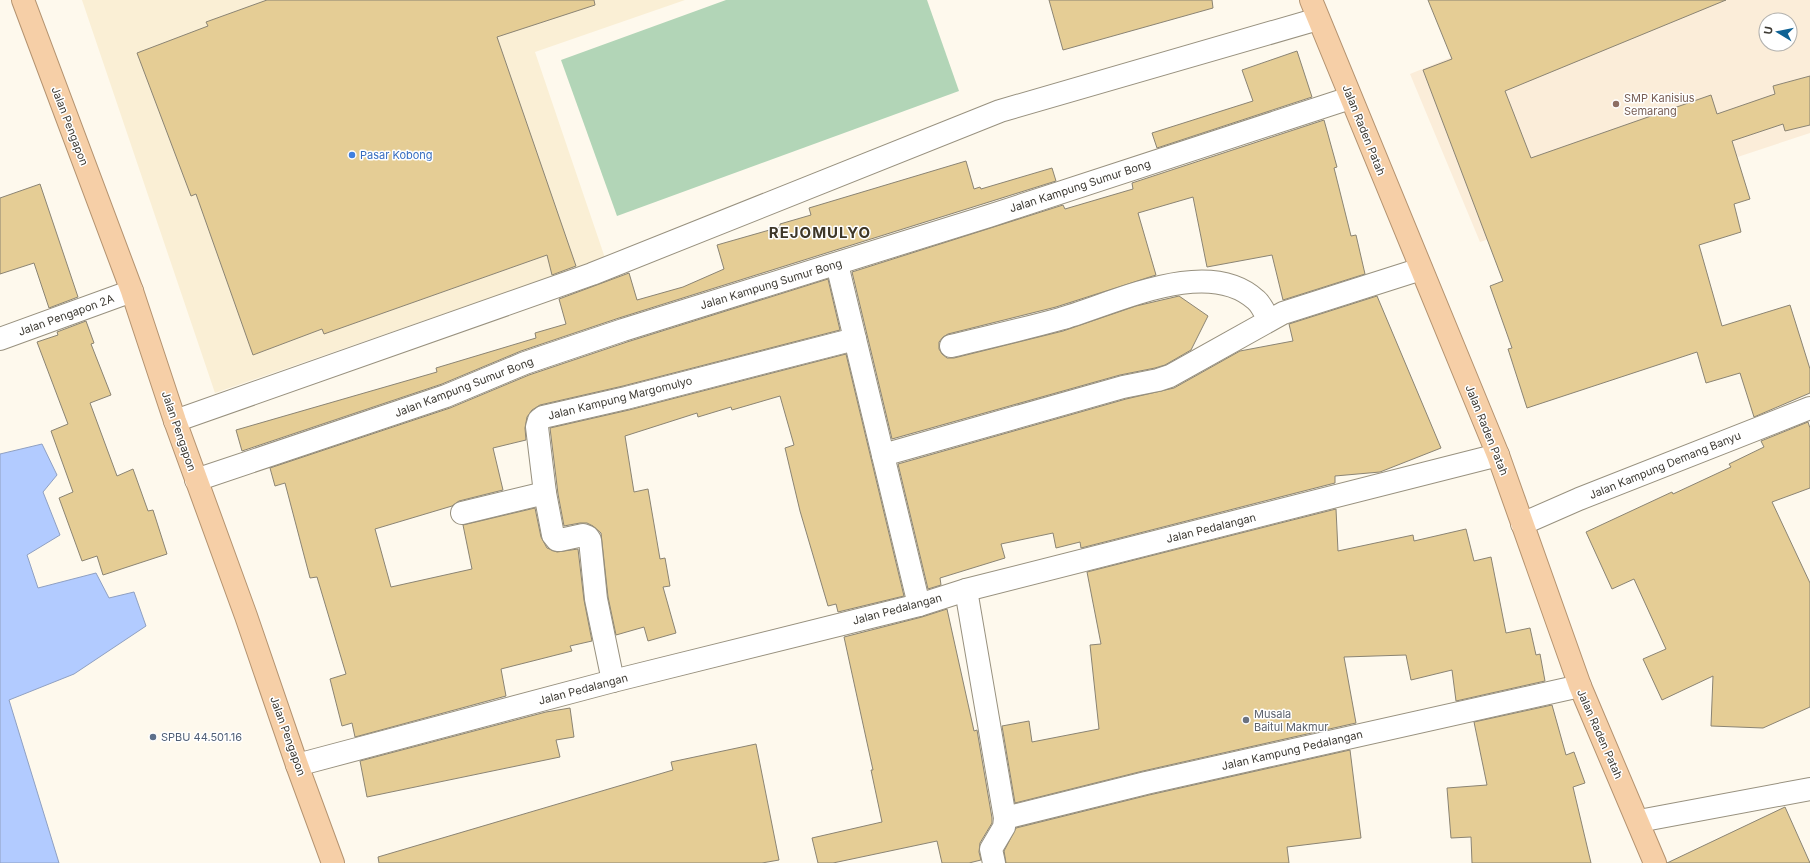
<svg xmlns="http://www.w3.org/2000/svg" width="1810" height="863" font-family="Inter,sans-serif">
<style>
.built{fill:#faefd5}
.education{fill:#fbedd9;fill-rule:evenodd}
.green{fill:#b2d5b7}
.water{fill:#b2cbff;stroke:#8fa0c2}
.building{fill:#e5cd95;stroke:#8b8473}
.lines{fill:none;stroke-linecap:round;stroke-linejoin:round}
.minor-casing{stroke:#98917f;stroke-width:24}
.trunk-casing{stroke:#b49370;stroke-width:24}
.minor{stroke:#fff;stroke-width:22}
.trunk{stroke:#f6cfa7;stroke-width:22}
.education-dot{fill:#8d6e63;stroke:#fff;stroke-width:1.5}
.shop-dot{fill:#3f7fe0;stroke:#fff;stroke-width:1.5}
.worship-dot{fill:#6b7280;stroke:#fff;stroke-width:1.5}
.service-dot{fill:#5c6f8a;stroke:#fff;stroke-width:1.5}
.labels{text-anchor:middle;dominant-baseline:central;stroke-width:3;stroke-linejoin:round;paint-order:stroke}
.education-label{font-size:11px;fill:#785e54;stroke:#fff;text-anchor:start}
.street-label{font-size:11px;fill:#3e3b34;stroke:#fff}
.shop-label{font-size:11px;fill:#366cbe;stroke:#fff;text-anchor:start}
.worship-label{font-size:11px;fill:#5b616d;stroke:#fff;text-anchor:start}
.service-label{font-size:11px;fill:#4e5e75;stroke:#fff;text-anchor:start}
.district-label{font-size:15px;font-weight:bold;letter-spacing:1px;fill:#3e3728;stroke:#fff}
</style>
<rect width="100%" height="100%" fill="#fef9ed"/>
<path class="built" d="M82 0H685L535 52 605 258 215 393Z"/>
<path class="education" d="M1592 0H1810V133L1480 242 1410 74ZM1766 20H1790V44H1766Z"/>
<path class="green" d="M726 0H927L959 91 617 216 561 60Z"/>
<path class="water" d="M42 444 57 475 43 492 60 535 27 555 38 588 96 573 109 598 134 592 146 626 74 674 9 700 59 863H0V454Z"/>
<g class="building">
<path d="M267 0H594L595 5 497 37 576 266 552 275 547 255 324 334 322 329 253 355 196 194 191 196 137 53 208 26 206 22Z"/>
<path d="M1049 0H1212L1213 8 1063 50Z"/>
<path d="M1428 0H1726L1505 91 1531 158 1711 95 1717 114 1775 94 1773 86 1810 76V125L1785 131 1783 124 1732 141 1750 199 1734 204 1741 232 1699 245 1722 326 1790 305 1810 369V393L1754 417 1740 373 1706 383 1697 352 1527 408 1508 349 1512 348 1490 286 1503 281 1423 70 1452 59Z"/>
<path d="M1297 51 1312 97 1157 148 1152 133 1253 101 1242 70Z"/>
<path d="M1324 120 1337 167 1334 168 1351 236 1356 235 1365 274 1283 300 1272 255 1207 267 1193 197 1138 213 1156 275 1056 307 948 334 943 337 939 342V349L942 354 947 358H954L1063 331 1136 306 1179 296 1208 316 1191 350 1165 365 1155 368 1120 375 892 439 852 272 1063 205 1065 209 1133 189 1132 183Z"/>
<path d="M966 161 974 189 980 187 981 189 1052 168 1056 181 619 318 521 351 442 384 242 451 236 430 437 372 436 368 536 338 535 333 566 324 559 299 629 273 637 300 683 287 724 269 717 245 780 227V224L811 215 809 208Z"/>
<path d="M40 184 78 297 49 308 34 263 0 274V198Z"/>
<path d="M828 279 840 330 623 386 540 405 532 410 527 417 525 428 526 440 493 448 503 490 459 501 452 506 375 529 391 587 472 569 463 525 535 508 541 537 547 548 557 552 578 549 584 600 592 641 570 646 572 651 501 669 506 696 355 737 352 723 342 726 330 679 346 674 317 577 310 578 285 483 275 486 270 468 450 408 529 375 627 342Z"/>
<path d="M1377 296 1441 448 1380 472 1335 476V483L1081 548 1080 542 1056 548 1053 533 1001 544 1005 558 940 578 941 585 928 589 898 464 1126 399 1174 388 1240 351 1293 341 1289 324Z"/>
<path d="M86 321 94 343 91 344 111 395 90 403 117 476 133 469 148 511 153 510 167 554 103 575 97 556 82 561 59 498 73 492 51 431 68 424 37 342 58 335 57 332Z"/>
<path d="M846 354 904 596 838 612 836 604 828 606 800 511 785 448 794 445 780 396 732 410 731 407 698 417 697 413 625 436 634 492 648 489 660 559 665 558 670 586 663 587 676 633 648 641 644 627 616 635 608 597 601 533 593 526 587 523H580L564 526 558 494 550 428 629 410Z"/>
<path d="M1808 422 1810 428V488L1772 502 1810 583V707L1763 728 1711 726 1713 676 1662 700 1643 659 1666 649 1634 579 1612 589 1586 532 1672 492 1673 494 1731 467 1729 464 1764 447 1761 441Z"/>
<path d="M1336 509 1338 551 1413 535 1414 541 1466 529 1474 561 1491 557 1506 633 1530 628 1536 655 1540 654 1545 681 1456 701 1452 670 1411 680 1406 655 1344 657 1356 723 1143 771 1015 803 1002 726 1029 721 1032 742 1099 729 1090 645 1101 644 1087 572Z"/>
<path d="M947 609 974 731 977 730 992 818V823L980 843 979 852 981 860 969 863H942L937 841 833 863H818L812 838 882 822 871 770H873L844 637 922 617Z"/>
<path d="M1552 705 1566 755 1574 752 1585 783 1573 787 1591 863H1472L1471 837 1451 838 1447 788 1487 785 1474 722Z"/>
<path d="M570 708 574 737 556 740 560 757 367 797 360 761 546 712Z"/>
<path d="M756 744 779 860 762 863H379L378 857 673 770 671 762Z"/>
<path d="M1350 750 1361 838 1287 847 1289 863H1006L1004 851 1016 828 1149 795Z"/>
<path d="M1785 807 1810 863H1667Z"/>
</g>
<g class="lines">
<g class="minor-casing">
<g id="minor">
<path d="M837 264 919 605"/>
<path d="M0 339 132 291"/>
<path d="M951 346C988 337 1024 329 1060 319 1114 304 1207 255 1256 300 1262 305 1265 314 1269 320"/>
<path d="M175 421 592 274 1000 111 1318 19"/>
<path d="M883 455 1123 387 1158 380 1170 376 1283 313 1421 269"/>
<path d="M196 480 446 396 525 363 623 330 989 216 1350 98"/>
<path d="M462 513 545 493"/>
<path d="M1522 524 1579 499 1810 408"/>
<path d="M966 590 1005 818 1004 827 991 849 994 863"/>
<path d="M613 681 596 599 590 540 588 537 583 535 560 540H557L553 535 545 493 537 427 539 420 543 417 626 398 855 339"/>
<path d="M297 765 613 681 919 605 966 590 1498 455"/>
<path d="M1005 818 1146 783 1580 686"/>
<path d="M1639 821 1810 789"/>
</g>
</g>
<g class="trunk-casing">
<g id="trunk">
<path d="M23 0 132 291 175 421 246 616 297 765 333 863"/>
<path d="M1311 0 1498 455 1580 686 1655 863"/>
</g>
</g>
<use href="#minor" class="minor"/>
<use href="#trunk" class="trunk"/>
</g>
<circle class="education-dot" cx="1616" cy="104" r="4"/>
<circle class="shop-dot" cx="352" cy="155" r="4"/>
<circle class="worship-dot" cx="1246" cy="720" r="4"/>
<circle class="service-dot" cx="153" cy="737" r="4"/>
<g class="labels">
<g class="education-label">
<text x="1624" y="98">SMP Kanisius<tspan x="1624" dy="13">Semarang</tspan></text>
</g>
<g class="street-label">
<text transform="translate(70 126) rotate(69)">Jalan Pengapon</text>
<text transform="translate(1364 130) rotate(68)">Jalan Raden Patah</text>
<text transform="translate(1080 186) rotate(-18)">Jalan Kampung Sumur Bong</text>
<text transform="translate(771 284) rotate(-17)">Jalan Kampung Sumur Bong</text>
<text transform="translate(66 315) rotate(-20)">Jalan Pengapon 2A</text>
<text transform="translate(464 387) rotate(-21)">Jalan Kampung Sumur Bong</text>
<text transform="translate(620 398) rotate(-14)">Jalan Kampung Margomulyo</text>
<text transform="translate(1487 430) rotate(68)">Jalan Raden Patah</text>
<text transform="translate(179 431) rotate(71)">Jalan Pengapon</text>
<text transform="translate(1665 465) rotate(-22)">Jalan Kampung Demang Banyu</text>
<text transform="translate(1211 528) rotate(-14)">Jalan Pedalangan</text>
<text transform="translate(897 609) rotate(-15)">Jalan Pedalangan</text>
<text transform="translate(583 689) rotate(-15)">Jalan Pedalangan</text>
<text transform="translate(1600 734) rotate(66)">Jalan Raden Patah</text>
<text transform="translate(288 736) rotate(70)">Jalan Pengapon</text>
<text transform="translate(1292 750) rotate(-13)">Jalan Kampung Pedalangan</text>
</g>
<g class="shop-label">
<text x="360" y="155">Pasar Kobong</text>
</g>
<g class="worship-label">
<text x="1254" y="714">Musala<tspan x="1254" dy="13">Baitul Makmur</tspan></text>
</g>
<g class="service-label">
<text x="161" y="737">SPBU 44.501.16</text>
</g>
<g class="district-label">
<text x="820" y="232">REJOMULYO</text>
</g>
</g>
<g transform="translate(1778 32) rotate(280)"><circle r="19" fill="#ffffff" stroke="#b2b1ae"/>
<path d="M0-3L7 15L0 10L-7 15Z" fill="#0e6294"/>
<text y="-6" font-size="11" font-weight="bold" text-anchor="middle" fill="#3e3b34">U</text>
</g>
</svg>
